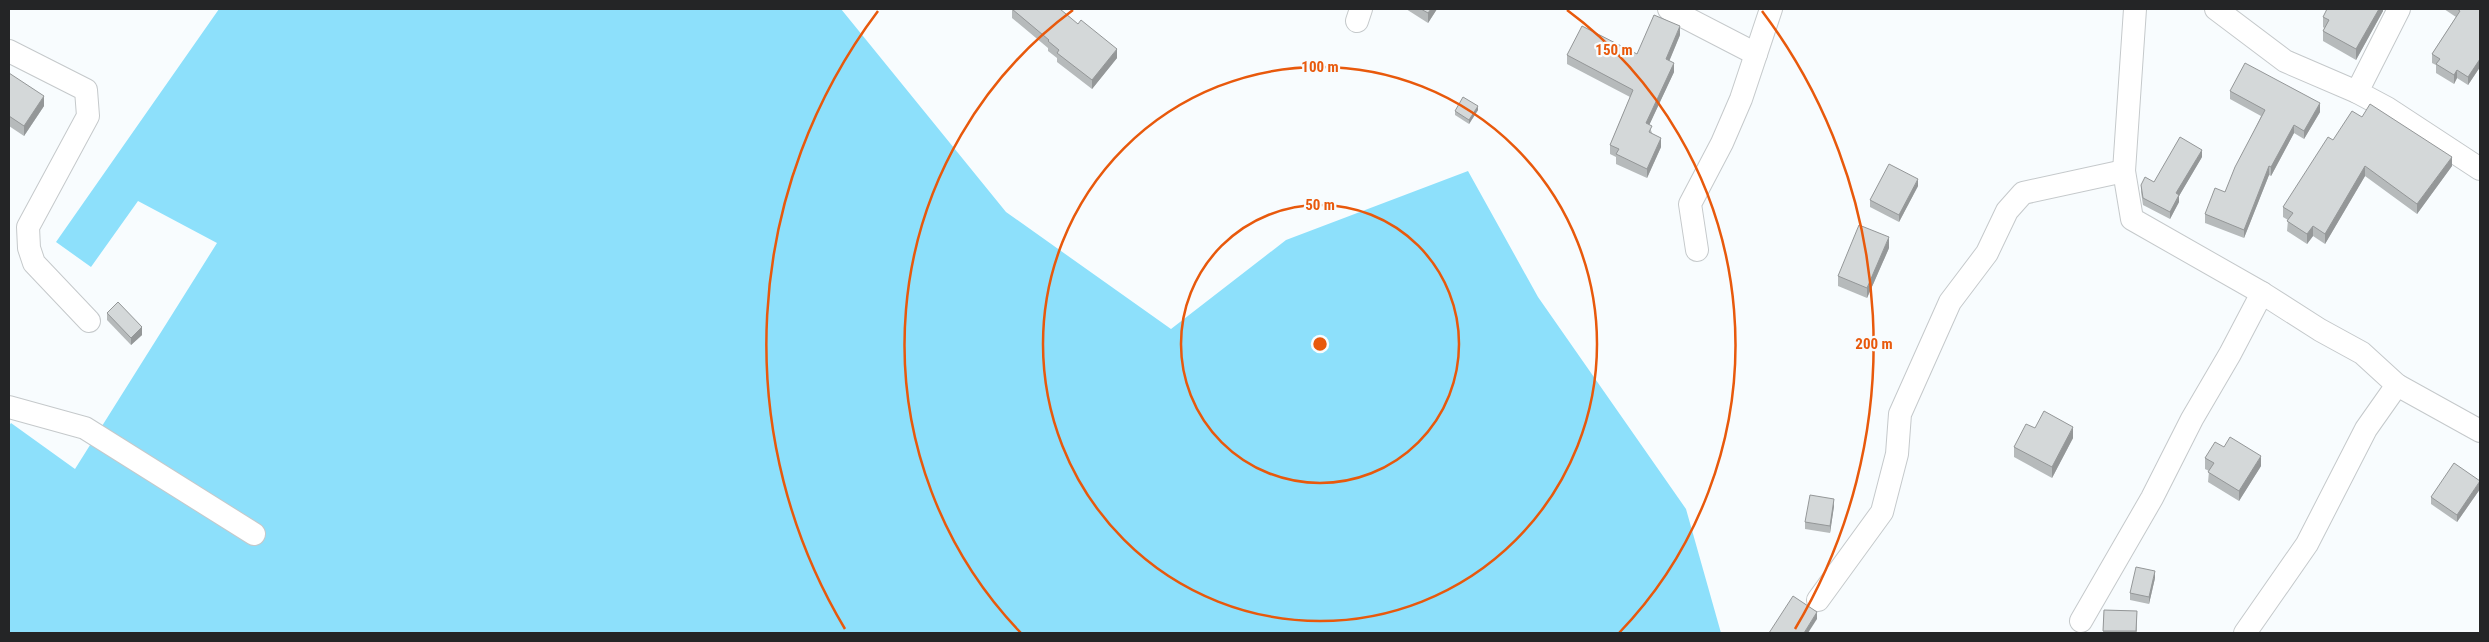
<svg xmlns="http://www.w3.org/2000/svg" width="2489" height="642" font-family="'Roboto Condensed',sans-serif">
<style>
.green{fill:#8de0fb}
.lines{fill:none;stroke-linecap:round;stroke-linejoin:round}
.street-casing{stroke:#c5c9cb;stroke-width:24}
.street{stroke:#fff;stroke-width:22}
.wall{fill:#b6babb}
.shaded-wall{fill:#949798}
.building{fill:#d4d8d9;stroke:#949798}
.ring{fill:none;stroke:#e8590c;stroke-width:2.5}
.centre{fill:#e8590c;stroke:#f8fcfe;stroke-width:2.5}
.ring-label{font-size:15px;text-anchor:middle;font-weight:bold;fill:#e8590c;stroke:#f8fcfe;stroke-width:4.5;stroke-linejoin:round;paint-order:stroke}
</style>
<rect width="100%" height="100%" fill="#f8fcfe"/>
<path class="green" d="M219 9H841L1006 212 1171 329 1286 240 1468 171 1538 297 1686 509 1721 633H9V426L11 423 75 469 217 243 138 201 91 267 56 242Z"/>
<g class="lines">
<g class="street-casing">
<g id="street">
<path d="M1669 9 1756 54"/>
<path d="M2135 9 2124 171 2132 219 2262 293 2320 330 2362 353 2397 385 2480 431"/>
<path d="M2216 9 2285 61 2357 92"/>
<path d="M2399 9 2357 92 2387 108 2480 169"/>
<path d="M1357 21 1361 9"/>
<path d="M9 51 86 90 88 116 28 227 29 248 34 263 89 321"/>
<path d="M1697 250 1690 204 1722 143 1741 99 1771 9"/>
<path d="M9 407 85 428 254 534"/>
<path d="M1818 600 1882 512 1897 454 1900 414 1950 302 1987 253 2007 211 2023 193 2124 171"/>
<path d="M2081 621 2152 498 2192 419 2230 354 2262 293"/>
<path d="M2245 633 2307 544 2366 429 2397 385"/>
</g>
</g>
<use href="#street" class="street"/>
</g>
<g class="wall">
<path d="M1012 9 1117 58 1092 89 1057 62V58L1048 51V48L1012 18Z"/>
<path d="M1406 9H1437L1428 23Z"/>
<path d="M2383 9V11L2356 60 2323 41V31L2324 28 2323 27V17Z"/>
<path d="M2444 9H2480V67L2468 85 2457 78 2454 84 2436 73V65L2432 63V54L2456 17Z"/>
<path d="M1680 35 1669 61 1674 72 1649 125 1652 133 1661 147 1647 178 1616 164V157L1610 154V145L1630 97 1567 64V55L1637 54Z"/>
<path d="M9 73 44 106 24 136 9 126Z"/>
<path d="M2230 91 2320 112 2304 139 2294 133 2271 176 2269 175 2244 238 2205 223V214L2225 192 2261 116 2230 99Z"/>
<path d="M1478 110 1469 124 1455 115V111Z"/>
<path d="M2362 117 2452 166 2417 214 2365 176 2325 244 2313 236 2307 244 2287 231 2288 220 2283 217V207Z"/>
<path d="M2202 157 2179 196V202L2170 219 2143 205 2141 192V185L2154 182Z"/>
<path d="M1918 186 1899 222 1870 207V200Z"/>
<path d="M1889 248 1867 298 1838 286V276Z"/>
<path d="M107 313 142 335 131 345 107 320Z"/>
<path d="M2035 428 2073 438 2052 478 2014 457V447Z"/>
<path d="M2224 447 2261 466 2239 501 2208 482 2209 471 2205 469V458Z"/>
<path d="M2480 489 2457 522 2431 504V497Z"/>
<path d="M1834 506 1830 533 1805 529V522Z"/>
<path d="M2155 578 2149 604 2130 600V593Z"/>
<path d="M2104 610 2137 611V633H2103Z"/>
</g>
<g class="shaded-wall">
<path d="M1431 9H1437L1428 23V13Z"/>
<path d="M2379 9H2383V11L2356 60V49Z"/>
<path d="M1680 26V35L1666 69V59Z"/>
<path d="M1117 49V58L1092 89V80Z"/>
<path d="M2480 59V67L2468 85V77Z"/>
<path d="M1674 63V72L1646 132V123Z"/>
<path d="M2457 70V78L2454 84V75Z"/>
<path d="M44 96V106L24 136V126Z"/>
<path d="M2320 103V112L2304 139V131Z"/>
<path d="M1478 106V110L1469 124V120Z"/>
<path d="M2294 125V133L2271 176V167Z"/>
<path d="M1661 138V147L1647 178V169Z"/>
<path d="M2202 150V157L2179 196V202L2170 219V212L2176 193Z"/>
<path d="M2452 157V166L2417 214V204Z"/>
<path d="M2269 166V175L2244 238V230Z"/>
<path d="M2365 166V176L2325 244V234Z"/>
<path d="M1918 179V186L1899 222V215Z"/>
<path d="M2313 226V236L2307 244V234Z"/>
<path d="M1889 237V248L1867 298V288Z"/>
<path d="M142 327V335L131 345V338Z"/>
<path d="M2073 427V438L2052 478V467Z"/>
<path d="M2261 456V466L2239 501V491Z"/>
<path d="M2480 481V489L2457 522V515Z"/>
<path d="M1834 499V506L1830 533V526Z"/>
<path d="M2155 571V578L2149 604V597Z"/>
<path d="M1817 612V619L1808 633H1804Z"/>
</g>
<g class="building">
<path d="M1012 9H1060L1078 24 1081 20 1117 49 1092 80 1057 53 1059 50 1048 41 1049 40Z"/>
<path d="M1421 9H1431L1428 13Z"/>
<path d="M2327 9H2379L2356 49 2323 31 2329 20 2323 17Z"/>
<path d="M2457 9H2480V59L2468 77 2457 70 2454 75 2436 64 2440 59 2432 54 2460 11Z"/>
<path d="M1654 15 1680 26 1666 59 1674 63 1646 123 1652 126 1649 132 1661 138 1647 169 1616 154 1619 149 1610 145 1633 90 1567 55 1582 26 1637 54Z"/>
<path d="M2245 63 2320 103 2304 131 2294 125 2271 167 2269 166 2244 230 2205 214 2215 188 2225 192 2235 167 2265 110 2230 91Z"/>
<path d="M9 73 44 96 24 126 9 116Z"/>
<path d="M1463 97 1478 106 1469 120 1455 111Z"/>
<path d="M2370 104 2452 157 2417 204 2365 166 2325 234 2313 226 2307 234 2287 221 2293 213 2283 207 2328 137 2333 140 2352 111 2362 117Z"/>
<path d="M2180 137 2202 150 2176 193 2179 195 2170 212 2143 198 2141 185 2145 177 2154 182Z"/>
<path d="M1889 164 1918 179 1899 215 1870 200Z"/>
<path d="M1859 225 1889 237 1867 288 1838 276Z"/>
<path d="M118 302 142 327 131 338 107 313Z"/>
<path d="M2044 411 2073 427 2052 467 2014 447 2026 424 2035 428Z"/>
<path d="M2230 437 2261 456 2239 491 2208 472 2214 463 2205 458 2215 442 2224 447Z"/>
<path d="M2454 463 2480 481 2457 515 2431 497Z"/>
<path d="M1810 495 1834 499 1830 526 1805 522Z"/>
<path d="M2136 567 2155 571 2149 597 2130 593Z"/>
<path d="M1793 596 1817 612 1804 633H1769Z"/>
<path d="M2104 610 2137 611 2136 631H2103Z"/>
</g>
<g class="ring">
<circle cx="1320" cy="344" r="139"/>
<circle cx="1320" cy="344" r="277"/>
<path d="M1021 633A416 416 0 0 1 1073 10M1567 10A416 416 0 0 1 1619 633"/>
<path d="M845 629A554 554 0 0 1 878 11M1762 11A554 554 0 0 1 1795 629"/>
</g>
<circle cx="1320" cy="344" r="8" class="centre"/>
<g class="ring-label">
<text x="1614" y="55">150 m</text>
<text x="1320" y="72">100 m</text>
<text x="1320" y="210">50 m</text>
<text x="1874" y="349">200 m</text>
</g>
<rect width="2489" height="642" fill="none" stroke="#242526" stroke-width="20"/>
</svg>
